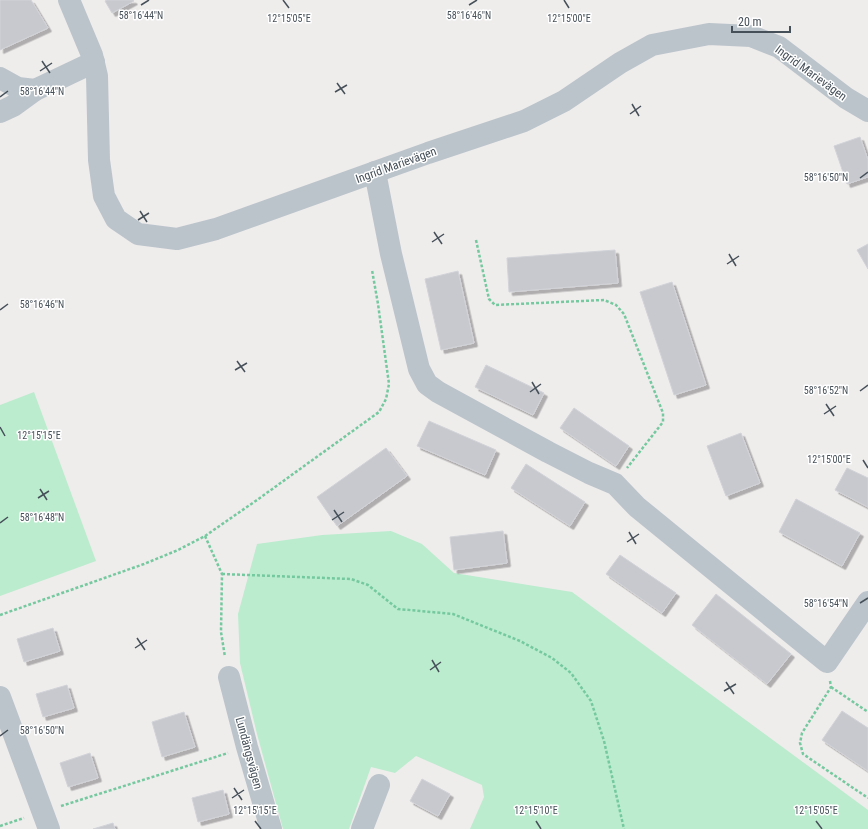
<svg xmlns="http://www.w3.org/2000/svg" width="868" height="829" font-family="'Roboto Condensed',sans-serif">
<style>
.green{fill:#bbecce}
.building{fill:#c7c9cf;stroke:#d1d3d8;filter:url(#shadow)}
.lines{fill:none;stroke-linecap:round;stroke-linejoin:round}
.path{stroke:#75c99f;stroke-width:2.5;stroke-dasharray:3 2;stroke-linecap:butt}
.minor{stroke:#bbc4cb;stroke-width:22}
.ticks{fill:none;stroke:#465059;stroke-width:1.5}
.labels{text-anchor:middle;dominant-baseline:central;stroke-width:3;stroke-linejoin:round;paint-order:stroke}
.street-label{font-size:12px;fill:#465059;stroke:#fff}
.ticks-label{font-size:10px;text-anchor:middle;fill:#465059;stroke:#fff;stroke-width:3;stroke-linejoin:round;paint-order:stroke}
</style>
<defs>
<filter id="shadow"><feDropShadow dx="3.5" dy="3.5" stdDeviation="0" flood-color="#0004"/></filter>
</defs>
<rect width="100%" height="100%" fill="#efecec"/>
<g class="green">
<path d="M34 392 96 561 0 596V405Z"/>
<path d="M391 531 422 544 454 573 572 592 868 810V829H470L484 797 482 785 416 756 395 773 371 767 349 829H283L257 734 240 663 238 614 257 544 322 535Z"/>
</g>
<g class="building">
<path d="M0 0H31L48 28 0 50Z"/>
<path d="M107 0H133L134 1 112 13 105 1Z"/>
<path d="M860 137 868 160V177L847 184 834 146Z"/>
<path d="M868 244V269L857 250Z"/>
<path d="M615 250 618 283 509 292 507 258Z"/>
<path d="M458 271 474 343 441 350 425 279Z"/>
<path d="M672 282 706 385 674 395 640 292Z"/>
<path d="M486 365 544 393 533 415 475 387Z"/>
<path d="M574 408 629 446 616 466 560 428Z"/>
<path d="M429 421 496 450 485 475 417 446Z"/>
<path d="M741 433 760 483 726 496 707 446Z"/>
<path d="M386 448 407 476 337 526 317 497Z"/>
<path d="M526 464 585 502 570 526 511 488Z"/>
<path d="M847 468 868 478V507L835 490Z"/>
<path d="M796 499 860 533 842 566 779 532Z"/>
<path d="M503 531 507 563 454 570 450 537Z"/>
<path d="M620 555 676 593 662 613 606 574Z"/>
<path d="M716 594 791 654 767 684 692 625Z"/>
<path d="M53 628 60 651 24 662 17 639Z"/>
<path d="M67 685 74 708 43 717 36 694Z"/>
<path d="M842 711 868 728V771L822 740Z"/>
<path d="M184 712 195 747 162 757 152 722Z"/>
<path d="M90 753 98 778 68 787 60 763Z"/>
<path d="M422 779 450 794 438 816 410 801Z"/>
<path d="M223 790 229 814 198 822 192 798Z"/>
<path d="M113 823 115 829H93Z"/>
</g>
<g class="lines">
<g class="path">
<path d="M476 240 489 299 495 305 604 300 616 305 624 314 663 413V422L627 468"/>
<path d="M205 536 222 574 221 632 225 657"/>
<path d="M222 574 351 579 368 585 398 609 453 614 520 641 552 658 571 673 591 701 604 741 624 829"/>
<path d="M0 615 144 564 178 550 205 536 257 500 379 412 386 399 389 384 378 304 372 270"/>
<path d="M830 681 831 687 802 733 800 743 803 754 868 798"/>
<path d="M831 687 868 712"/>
<path d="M61 806 228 753"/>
<path d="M0 826 24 818"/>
</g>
<g class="minor">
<path d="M69 0 92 55 97 76 99 160 104 196 116 219 138 234 177 239 216 229 428 153 524 121 564 101 620 63 652 45 709 34 751 36 779 47 846 98 868 111"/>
<path d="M0 78 18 88 35 90"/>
<path d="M0 112 13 106 35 90 94 62"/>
<path d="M375 172 391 254 419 369 427 384 438 392 548 452 589 473 615 484 637 507 827 662 868 602"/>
<path d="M229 677 247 747 271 829"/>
<path d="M0 697 49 829"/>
<path d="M362 829 379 785"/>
</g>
</g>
<path class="ticks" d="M283 0 289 8M564 0 569 8M141 5 149 0M469 5 477 0M42 61 50 73M40 71 52 63M337 83 345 94M335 92 347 85M0 97 8 91M632 104 639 116M630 114 641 106M860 178 868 172M140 211 147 222M138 220 149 213M434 232 442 244M432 242 444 234M729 254 736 266M727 264 739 256M0 310 8 304M237 361 245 372M235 370 247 363M532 382 539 394M860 391 868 385M530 392 541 384M826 404 834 416M824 414 836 406M0 427 5 436M863 460 868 468M40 489 47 500M38 498 49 491M334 510 342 522M332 520 344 512M0 523 8 517M629 532 636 544M627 542 639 534M860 603 868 598M137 638 145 650M135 648 147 640M432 660 439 672M430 670 441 662M726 682 734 694M724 691 736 684M0 736 8 730M234 788 242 800M232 798 244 790M255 821 261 829M536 821 541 829M816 821 822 829"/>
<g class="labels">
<g class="street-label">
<text transform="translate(811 73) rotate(36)">Ingrid Marievägen</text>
<text transform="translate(396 165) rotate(-20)">Ingrid Marievägen</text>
<text transform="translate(249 753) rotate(75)">Lundängsvägen</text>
</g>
</g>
<g class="ticks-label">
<text x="141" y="19">58°16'44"N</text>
<text x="469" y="19">58°16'46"N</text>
<text x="289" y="22">12°15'05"E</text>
<text x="569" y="22">12°15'00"E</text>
<text x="42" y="95">58°16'44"N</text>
<text x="826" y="181">58°16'50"N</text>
<text x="42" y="308">58°16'46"N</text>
<text x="826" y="394">58°16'52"N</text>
<text x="39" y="439">12°15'15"E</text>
<text x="829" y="463">12°15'00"E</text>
<text x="42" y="521">58°16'48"N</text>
<text x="826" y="607">58°16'54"N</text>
<text x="42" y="734">58°16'50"N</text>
<text x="255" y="814">12°15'15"E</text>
<text x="536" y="814">12°15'10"E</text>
<text x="816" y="814">12°15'05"E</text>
</g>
<path d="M732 26v6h58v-6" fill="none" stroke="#465059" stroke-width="2"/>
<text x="738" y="26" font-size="12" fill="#465059" stroke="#ffffff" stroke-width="3" paint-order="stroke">20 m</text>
</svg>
